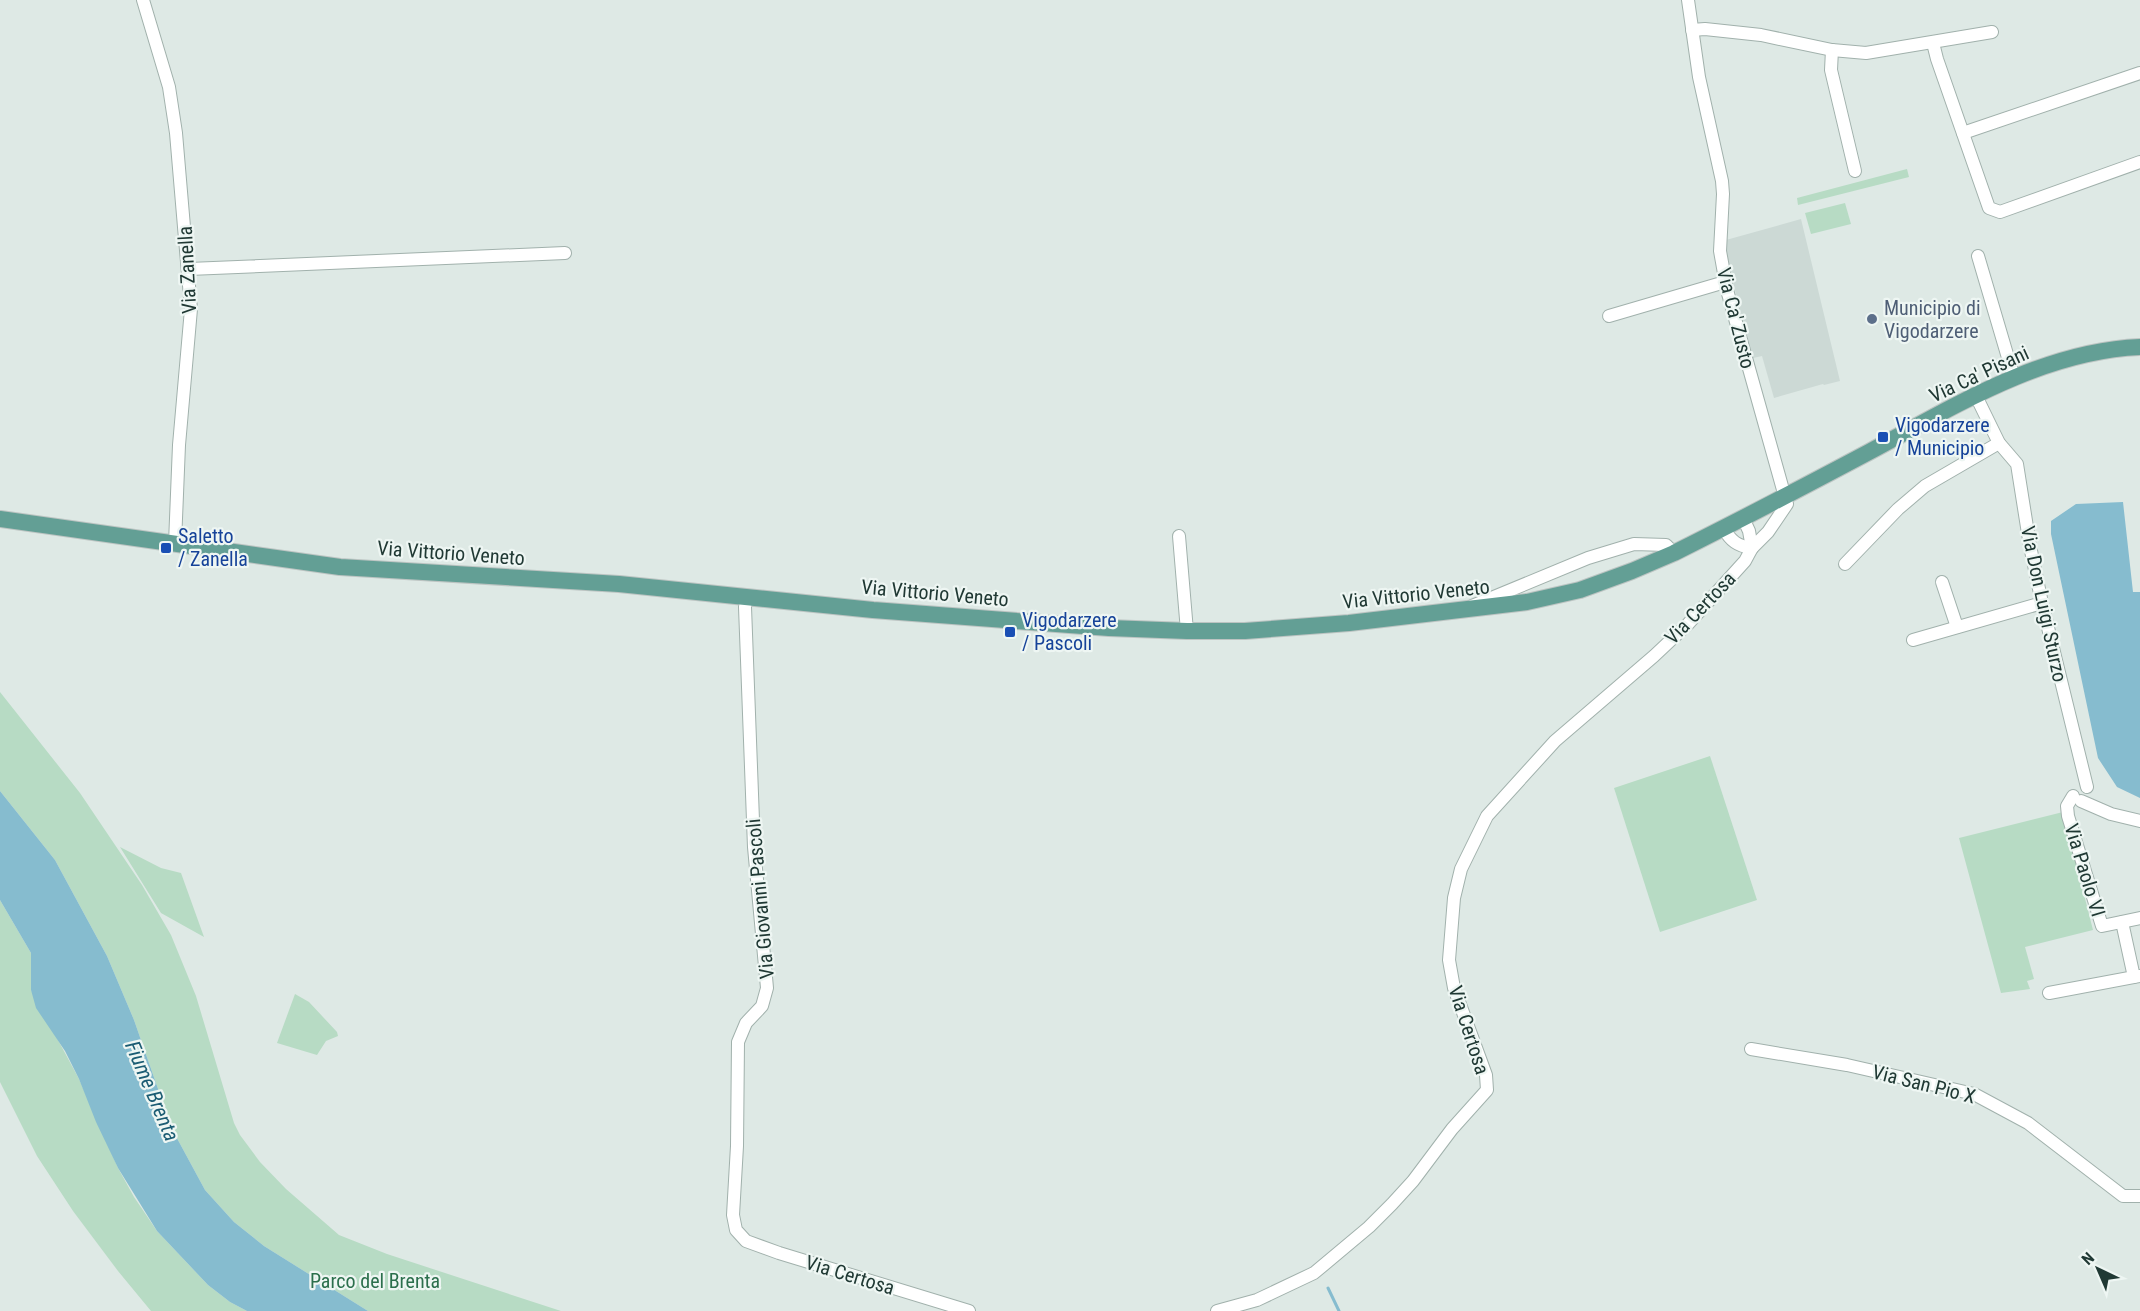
<svg xmlns="http://www.w3.org/2000/svg" width="2140" height="1311" font-family="'Roboto Condensed',sans-serif">
<style>
.built{fill:#ccd9d5}
.green{fill:#b7dbc4}
.water{fill:#86bccf}
.lines{fill:none;stroke-linecap:round;stroke-linejoin:round}
.stream{stroke:#86bccf;stroke-width:3}
.minor-casing{stroke:#a1b1ac;stroke-width:14}
.major-casing{stroke:#bcc4c2;stroke-width:18}
.minor{stroke:#fff;stroke-width:12}
.major{stroke:#639f95;stroke-width:16}
.service-dot{fill:#5c6f8a;stroke:#eef6f3;stroke-width:2}
.transit-dot{fill:#1a4fb4;stroke:#eef6f3;stroke-width:2}
.labels{text-anchor:middle;dominant-baseline:central;stroke-width:4.5;stroke-linejoin:round;paint-order:stroke}
.street-label{font-size:20px;fill:#203934;stroke:#eef6f3}
.service-label{font-size:20px;fill:#4e5e75;stroke:#eef6f3;text-anchor:start}
.transit-label{font-size:20px;fill:#164399;stroke:#eef6f3;text-anchor:start}
.park-label{font-size:20px;fill:#2b6f4c;stroke:#eef6f3}
.water-label{font-size:21px;font-style:italic;fill:#1b5c73;stroke:#eef6f3}
</style>
<rect width="100%" height="100%" fill="#dee9e5"/>
<path class="built" d="M1801 219 1840 381 1824 385 1823 384 1774 398 1762 356 1753 358 1724 249 1726 240Z"/>
<g class="green">
<path d="M1907 169 1909 177 1798 205 1797 198Z"/>
<path d="M1845 203 1851 224 1811 234 1805 213Z"/>
<path d="M0 692 80 793 142 885 171 935 196 996 234 1123 240 1135 260 1162 286 1189 339 1235 387 1254 561 1311H368L264 1246 234 1222 205 1190 172 1129 134 1020 107 956 55 860 0 791Z"/>
<path d="M1710 756 1757 900 1660 932 1614 788Z"/>
<path d="M2063 812 2093 930 2025 947 2034 979 2027 981 2030 989 2001 993 1959 838Z"/>
<path d="M120 847 161 868 181 873 204 937 161 913Z"/>
<path d="M0 900 31 953V990L79 1079 118 1168 134 1197 157 1231 208 1285 230 1302 247 1311H151L118 1271 73 1211 37 1156 0 1082Z"/>
<path d="M295 994 309 1002 337 1032 338 1036 326 1041 317 1055 277 1043Z"/>
</g>
<g class="water">
<path d="M2123 502 2133 592H2140V798L2117 787 2098 758 2051 534V521L2076 504Z"/>
<path d="M0 791 55 860 107 956 134 1020 172 1129 205 1190 234 1222 264 1246 368 1311H247L230 1302 208 1285 157 1231 118 1168 96 1122 79 1079 65 1051 36 1008 31 990V953L0 900Z"/>
</g>
<g class="lines">
<path class="stream" d="M1328 1288 1339 1311"/>
<g class="minor-casing">
<g id="minor">
<path d="M143 0 169 87 176 133 191 309 179 445 175 543"/>
<path d="M1692 30 1705 29 1761 35 1832 50 1866 53 1992 32"/>
<path d="M1933 43 1937 59 1989 208 2000 212 2140 162"/>
<path d="M1832 50 1831 70 1855 171"/>
<path d="M1963 133 2140 73"/>
<path d="M1978 256 2014 378"/>
<path d="M189 269 565 253"/>
<path d="M1609 316 1725 282"/>
<path d="M1976 396 1999 443 2017 464 2030 546 2042 603 2087 787"/>
<path d="M1743 518 1749 531 1752 548"/>
<path d="M1723 528C1731 541 1737 546 1752 548"/>
<path d="M1179 536 1187 631"/>
<path d="M1845 564 1898 509 1925 486 1999 443"/>
<path d="M1942 582 1957 627"/>
<path d="M747 596 745 607 754 847 767 988 762 1006 746 1023 738 1042 737 1146 733 1215 736 1230 746 1241 779 1253 969 1311"/>
<path d="M1472 606 1588 558 1634 544 1666 545 1674 553"/>
<path d="M1913 640 2042 603"/>
<path d="M2073 796 2067 806 2068 816 2102 926 2140 918"/>
<path d="M2081 801 2111 814 2140 821"/>
<path d="M2122 922 2134 977"/>
<path d="M2049 993 2140 976"/>
<path d="M1751 1049 1847 1065 1974 1094 2028 1123 2123 1196H2140"/>
<path d="M1217 1311 1257 1300 1314 1273 1369 1227 1392 1204 1413 1181 1452 1129 1487 1090 1486 1075 1454 988 1449 960 1454 898 1461 869 1487 816 1555 741 1654 656 1688 624 1745 561 1752 548 1768 532 1787 504 1727 290 1720 251 1723 194 1722 181 1699 77 1688 0"/>
</g>
</g>
<g class="major-casing">
<path id="major" d="M0 519 340 567 619 584 873 610 1109 628 1187 631H1245L1349 623 1527 602 1580 590 1632 571 1674 553C1740 520 1805 486 1869 452 1953 407 2042 351 2140 347"/>
</g>
<use href="#minor" class="minor"/>
<use href="#major" class="major"/>
</g>
<circle class="service-dot" cx="1872" cy="319" r="6"/>
<g class="transit-dot">
<rect x="1877" y="431" width="12" height="12" rx="3"/>
<rect x="160" y="542" width="12" height="12" rx="3"/>
<rect x="1004" y="626" width="12" height="12" rx="3"/>
</g>
<g class="labels">
<g class="street-label">
<text transform="translate(187 270) rotate(-93)">Via Zanella</text>
<text transform="translate(1736 318) rotate(76)">Via Ca' Zusto</text>
<text transform="translate(1979 374) rotate(-25)">Via Ca' Pisani</text>
<text transform="translate(451 553) rotate(4)">Via Vittorio Veneto</text>
<text transform="translate(935 593) rotate(5)">Via Vittorio Veneto</text>
<text transform="translate(1416 594) rotate(-6)">Via Vittorio Veneto</text>
<text transform="translate(2044 604) rotate(78)">Via Don Luigi Sturzo</text>
<text transform="translate(1700 608) rotate(-46)">Via Certosa</text>
<text transform="translate(2085 870) rotate(73)">Via Paolo VI</text>
<text transform="translate(760 899) rotate(-95)">Via Giovanni Pascoli</text>
<text transform="translate(1469 1030) rotate(72)">Via Certosa</text>
<text transform="translate(1924 1084) rotate(14)">Via San Pio X</text>
<text transform="translate(850 1275) rotate(17)">Via Certosa</text>
</g>
<g class="service-label">
<text x="1884" y="308">Municipio di<tspan x="1884" dy="23">Vigodarzere</tspan></text>
</g>
<g class="transit-label">
<text x="1895" y="425">Vigodarzere<tspan x="1895" dy="23">/ Municipio</tspan></text>
<text x="178" y="536">Saletto<tspan x="178" dy="23">/ Zanella</tspan></text>
<text x="1022" y="620">Vigodarzere<tspan x="1022" dy="23">/ Pascoli</tspan></text>
</g>
<g class="park-label">
<text x="375" y="1281">Parco del Brenta</text>
</g>
<g class="water-label">
<text transform="translate(152 1091) rotate(67)">Fiume Brenta</text>
</g>
</g>
<g transform="translate(2098 1269) rotate(316)" stroke="#eef6f3" stroke-width="4.5" paint-order="stroke">
<path d="M0-4.5L10 22L0 15L-10 22Z" fill="#203934"/>
<text y="-9" font-size="16" font-weight="bold" text-anchor="middle" fill="#203934">N</text>
</g>
</svg>
